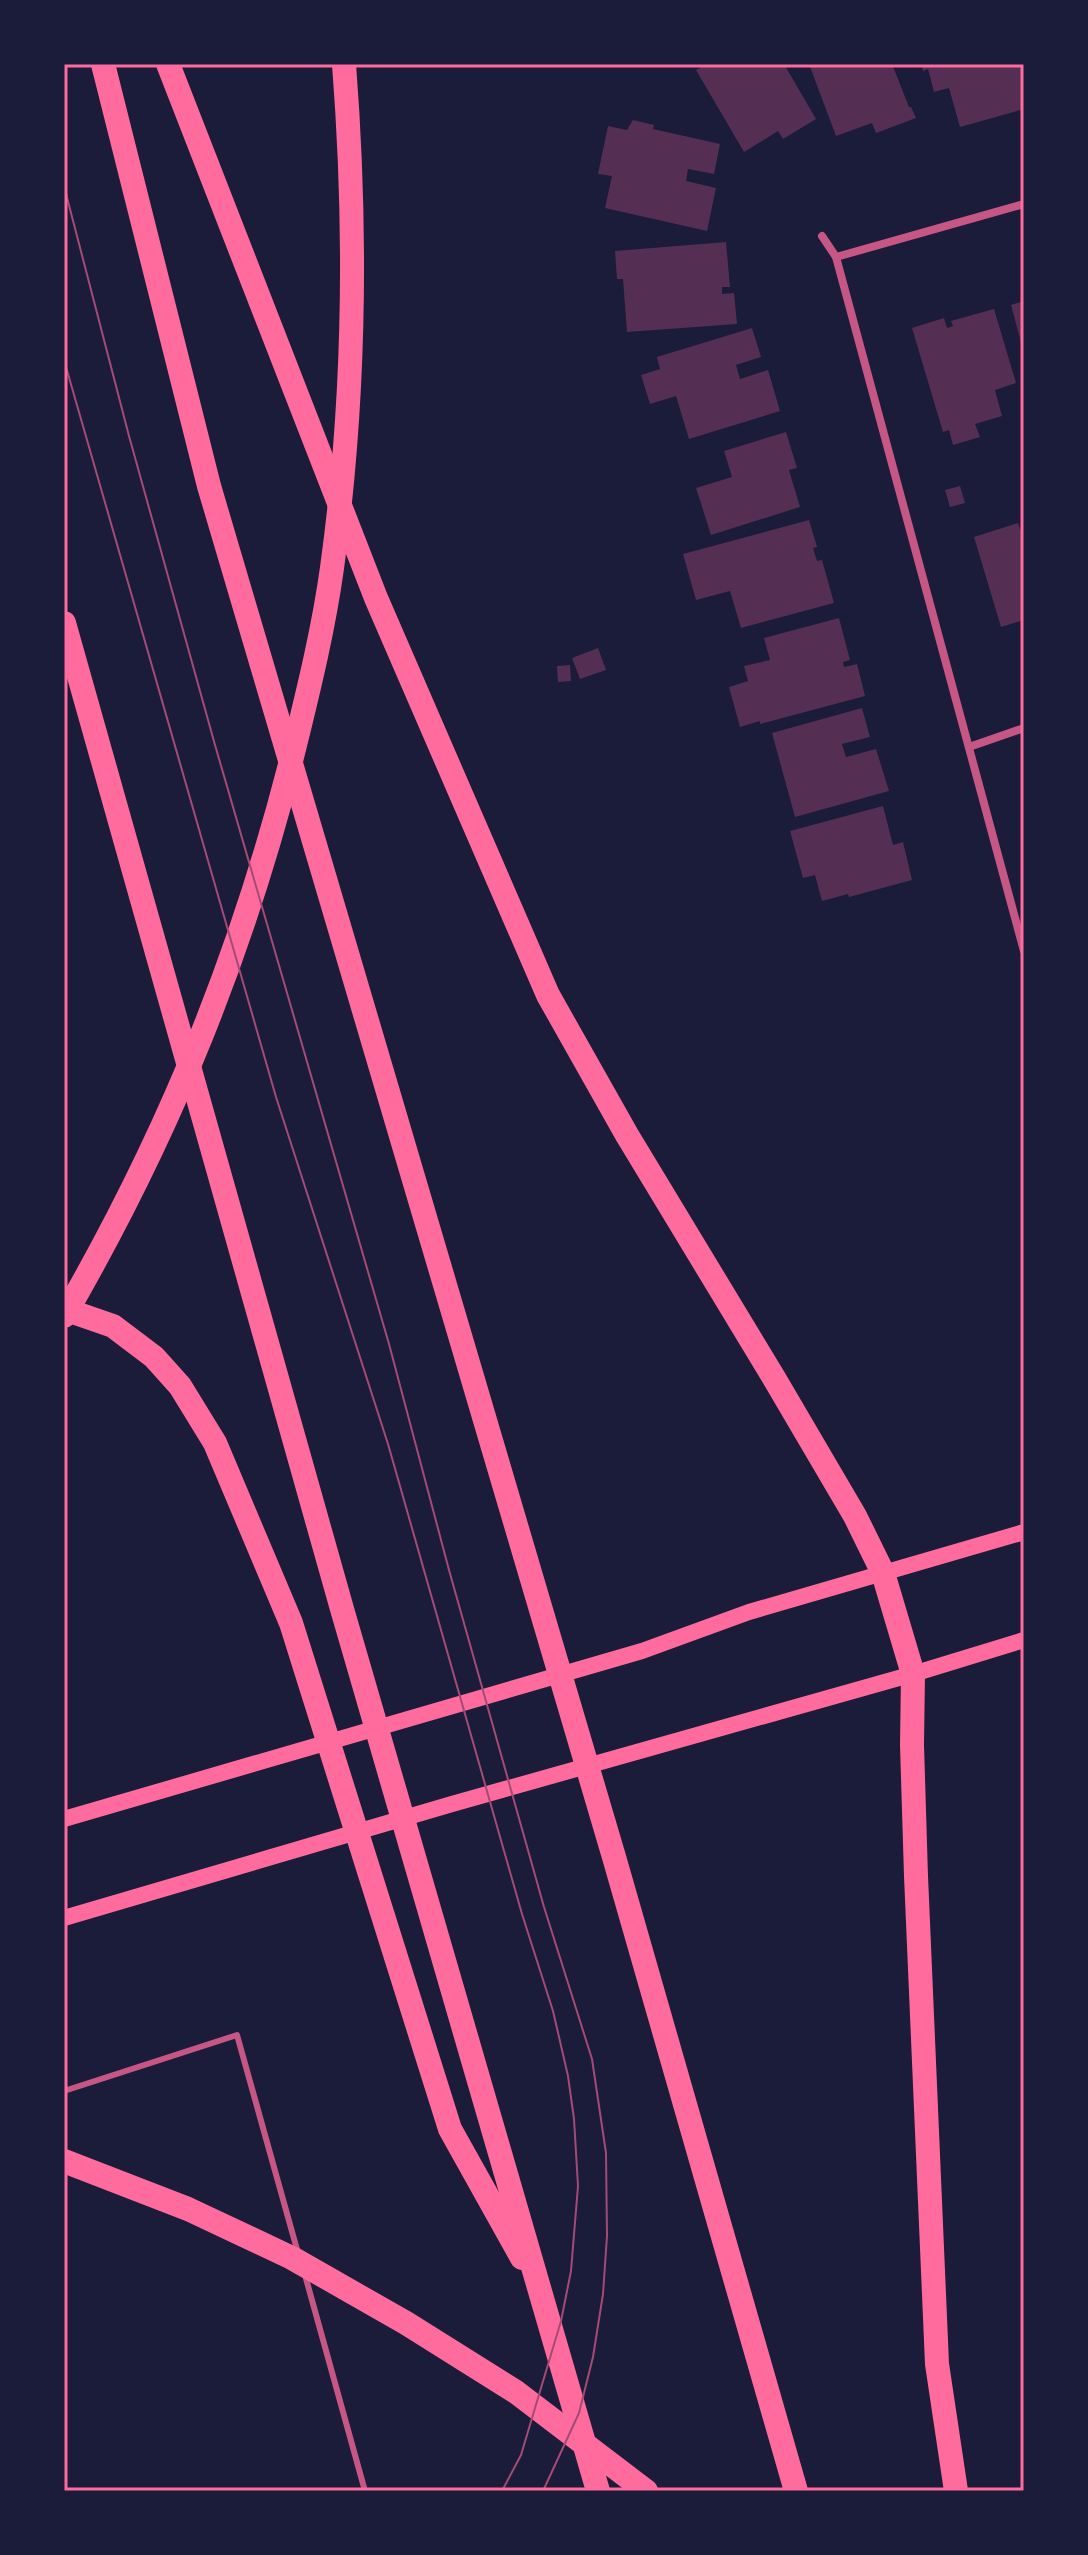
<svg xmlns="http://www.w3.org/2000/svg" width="1088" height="2555" font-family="Barlow,sans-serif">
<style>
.building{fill:#542f53}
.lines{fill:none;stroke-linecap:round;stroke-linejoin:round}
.service{stroke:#c65784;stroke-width:6}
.minor{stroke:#c65784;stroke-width:8}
.secondary{stroke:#ff6b9d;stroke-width:16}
.motorway{stroke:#ff6b9d;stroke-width:24}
.tram{stroke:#a44b75;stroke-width:2}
.neatline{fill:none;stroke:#ff6b9d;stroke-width:3}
</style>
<rect width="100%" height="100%" fill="#1b1b3a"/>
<g class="building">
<path d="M706 64H776L777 66 784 64 816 119 783 139 778 131 744 152 696 70Z"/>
<path d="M809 64H860L861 67 869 64H892L909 107H911L916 118 876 133 872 123 836 136Z"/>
<path d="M921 64H1024V109L960 127 949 88 934 92 928 69 923 71Z"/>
<path d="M633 120 654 125 653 129 720 144 714 174 688 169 686 181 716 188 707 231 605 208 612 176 598 174 608 126 627 130Z"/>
<path d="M726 242 730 287H722V294L734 293 737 324 627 332 623 279H617L615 251Z"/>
<path d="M1024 301V350H1023L1011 305Z"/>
<path d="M994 309 1016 383 995 390 1002 416 975 424 980 437 953 445 949 430 943 432 912 328 944 318 947 328 953 326 951 321Z"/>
<path d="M752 328 761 357 736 365 740 379 768 370 780 411 689 439 676 396 650 404 641 375 660 369 657 357Z"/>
<path d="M786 432 797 468 789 470 800 507 711 535 696 488 732 477 724 451Z"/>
<path d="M960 486 965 503 950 507 945 490Z"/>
<path d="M809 520 817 547 813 548 817 561 822 560 834 603 741 628 730 591 696 600 683 554Z"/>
<path d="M1018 523 1024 541V620L1001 627 974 537Z"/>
<path d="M839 618 850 660 843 662 844 667 857 664 865 696 760 724V721L740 727 729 687 748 681 744 666 770 660 764 638Z"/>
<path d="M598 648 606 670 580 679 572 658Z"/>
<path d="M570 665 571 681 558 682 557 666Z"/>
<path d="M862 708 870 737 842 744 846 757 876 749 889 791 795 817 772 733Z"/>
<path d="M883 806 893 845 903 842 912 880 849 897 848 894 822 901 815 875 803 878 790 831Z"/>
</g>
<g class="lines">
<g class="service">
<path d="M64 2091 237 2035 298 2253"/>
<path d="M305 2275 365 2491"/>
</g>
<g class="minor">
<path d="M822 236 836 257 1024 951"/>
<path d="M836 257 1024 204"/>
<path d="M969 747 1024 728"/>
</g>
<g class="secondary">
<path d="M64 1819 642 1651 749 1612 1024 1532"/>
<path d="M64 1918 452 1804 913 1674 1024 1640"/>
</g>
<g class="motorway">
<path d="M103 64 209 486 614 1857 796 2491"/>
<path d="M168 64 376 598 548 995 627 1135 774 1378 855 1516 883 1573 913 1674 912 1745 916 1876 937 2364 956 2491"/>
<path d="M64 623 342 1609 598 2491"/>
<path d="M64 1309 113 1326 154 1357 180 1386 215 1443 291 1623 450 2129 522 2258"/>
<path d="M64 1316C171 1131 245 948 296 741 310 684 324 626 332 568 355 401 357 231 344 64"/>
<path d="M64 2161 188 2209 292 2258 406 2323 516 2392 646 2491"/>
</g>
<g class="tram">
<path d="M64 186 129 436 215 745 389 1344 449 1570 544 1907 592 2059 606 2153 607 2236 603 2294 593 2357 579 2413 543 2491"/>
<path d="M64 360 276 1097 388 1444 522 1914 553 2011 568 2076 574 2119 578 2186 571 2271 561 2321 521 2455 502 2491"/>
</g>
</g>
<rect width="1088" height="2555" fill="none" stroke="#1b1b3a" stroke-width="132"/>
<rect x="66" y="66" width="956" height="2423" class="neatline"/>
</svg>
